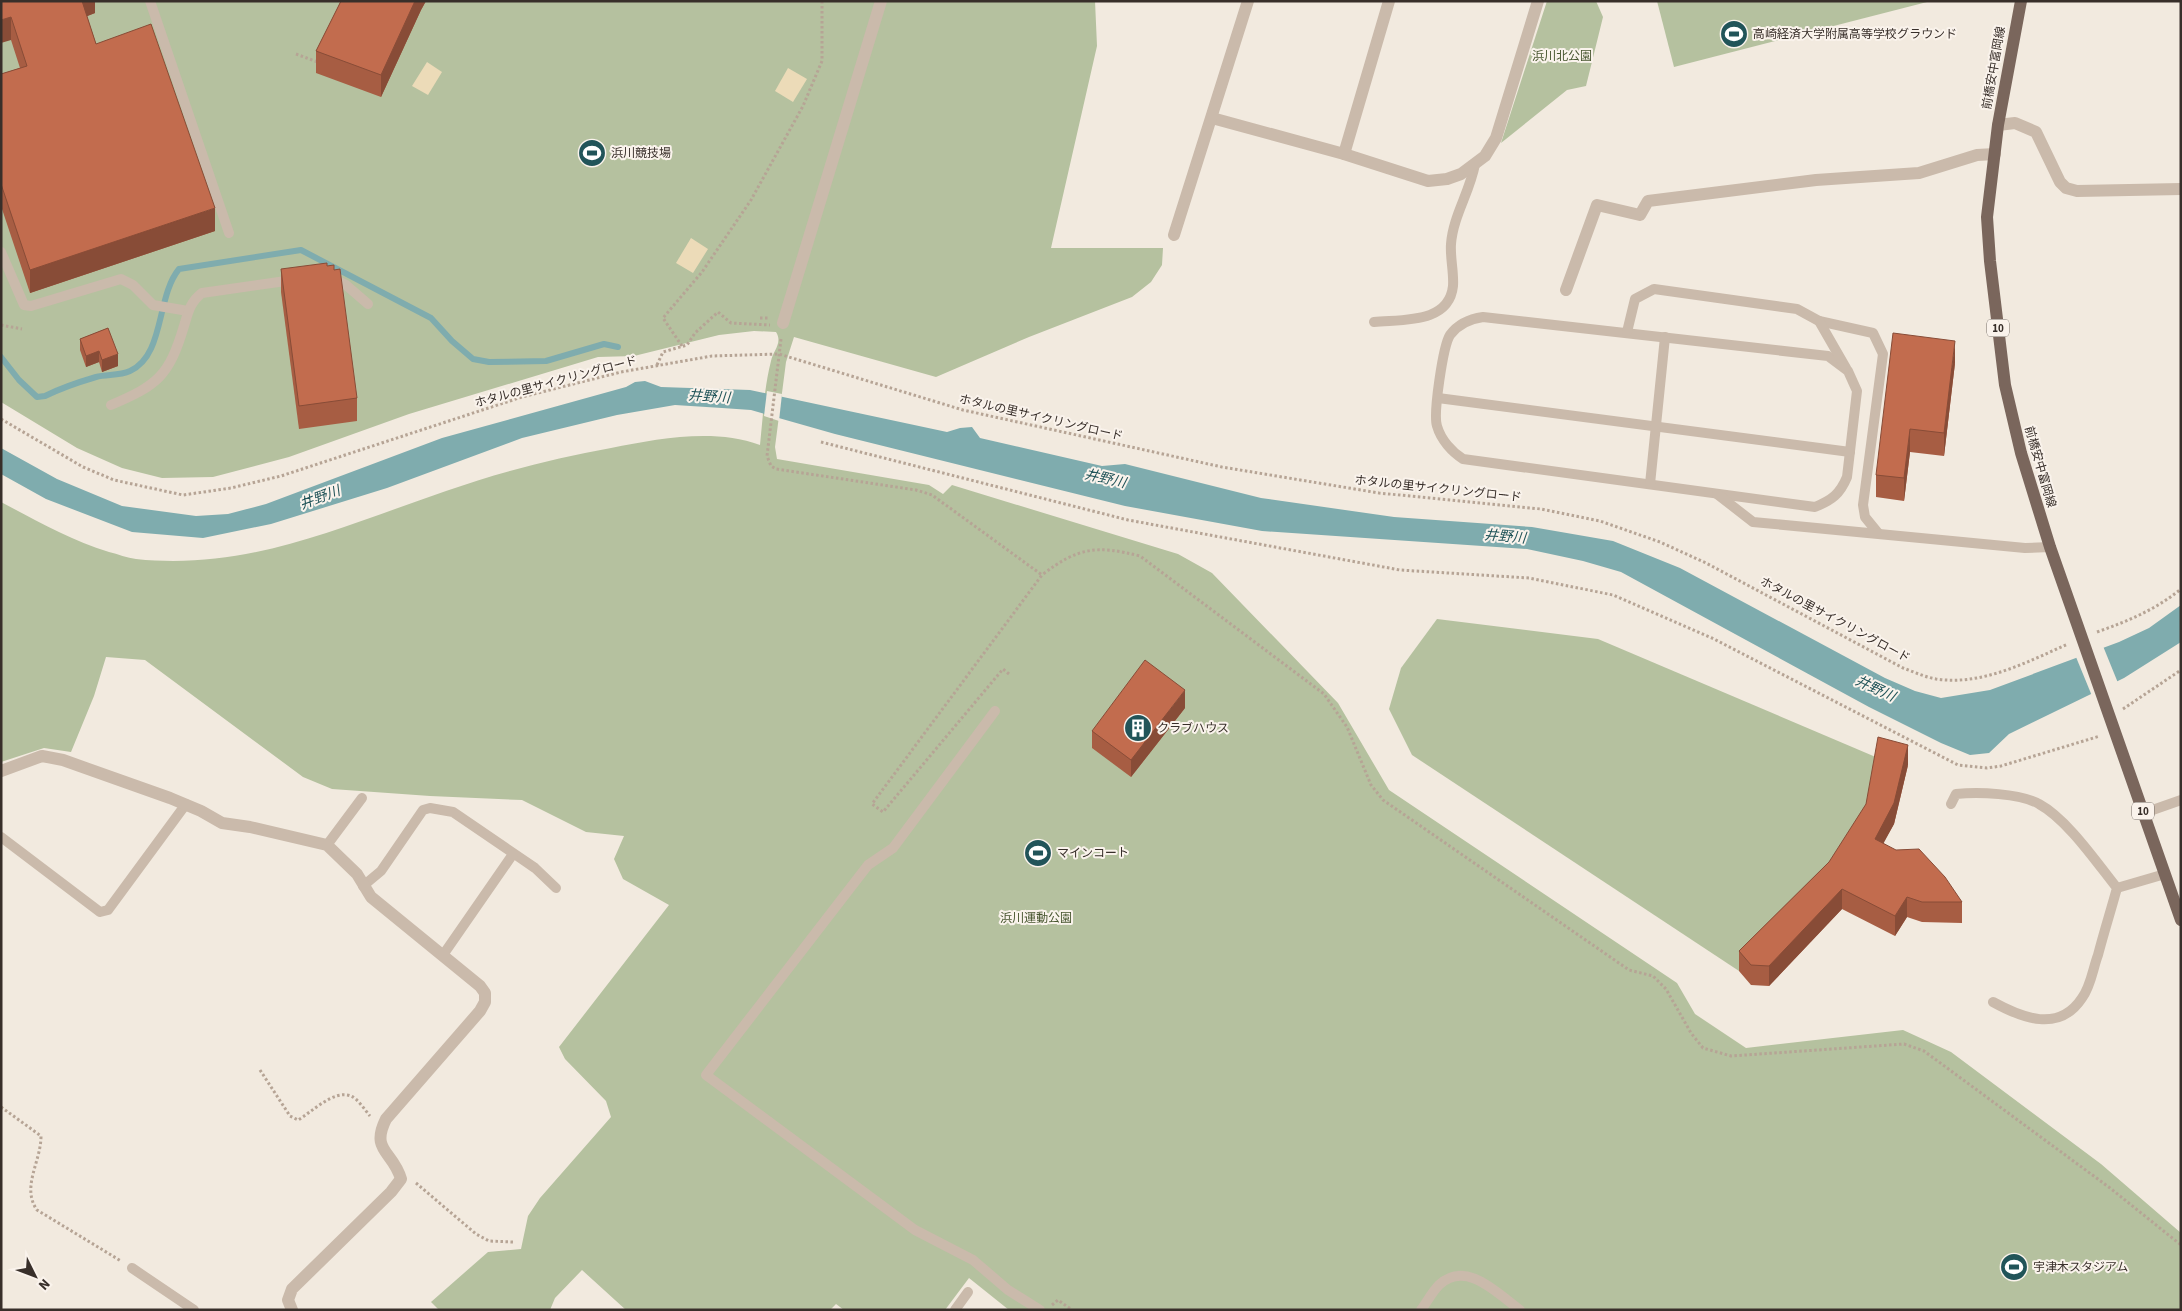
<svg xmlns="http://www.w3.org/2000/svg" width="2182" height="1311" font-family="'Source Sans 3','Noto Sans JP',sans-serif">
<style>
.green{fill:#b5c19f}
.sand{fill:#ecdbb8}
.water{fill:#7facae}
.pier{fill:#f2eadf}
.lines{fill:none;stroke-linecap:round;stroke-linejoin:round}
.stream{stroke:#7facae;stroke-width:6}
.path{stroke:#b6a495;stroke-width:3;stroke-dasharray:2.5 2.5;stroke-linecap:butt}
.lane{stroke:#cabaab;stroke-width:10}
.street{stroke:#cabaab;stroke-width:12}
.primary{stroke:#7a665c;stroke-width:12}
.wall{fill:#a75d43}
.shaded-wall{fill:#884c37}
.building{fill:#c26c4e;stroke:#884c37}
.labels{text-anchor:middle;dominant-baseline:central;stroke-width:4;stroke-linejoin:round;paint-order:stroke}
.shield{fill:#faf3ec;stroke:#726a64;stroke-width:1}
.shield-label{font-size:11px;font-weight:bold;fill:#382f2a}
.poi-label{font-size:12px;fill:#382f2a;stroke:#faf3ec;text-anchor:start}
.park-label{font-size:12px;fill:#47562f;stroke:#faf3ec}
.street-label{font-size:12px;fill:#382f2a;stroke:#faf3ec}
.water-label{font-size:14px;font-style:italic;fill:#215459;stroke:#faf3ec}
</style>
<rect width="100%" height="100%" fill="#f2eadf"/>
<g class="green">
<path d="M1 1H1095L1097 46 1051 248H1163L1162 265 1151 282 1132 297 1029 337 936 377 794 337 786 362 775 447 777 459 929 485 943 494 952 485 1178 554 1212 573 1338 703 1389 790 1677 983 1695 1014 1746 1048 1903 1030 1951 1052 2101 1164 2181 1233V1310H1009L969 1278 945 1310H844L836 1304 830 1310H626L582 1270 555 1298 550 1310H439L431 1302 488 1252 521 1249 528 1216 540 1198 611 1117 606 1101 565 1059 559 1047 669 905 623 879 614 859 624 836 586 832 522 800 430 796 332 789 303 777 145 660 106 657 94 696 71 752 44 748 1 762V502C37 521 70 540 109 552 118 554 127 558 136 559 248 571 343 526 446 491 500 472 555 458 611 448 658 439 713 428 760 445 763 417 764 388 771 361 773 351 783 343 776 332L754 331 719 335 634 356 598 357 409 414 289 457 213 477 162 478 122 468 77 448 1 402Z"/>
<path d="M1547 1H1596L1603 17 1586 86 1567 90 1501 143Z"/>
<path d="M1657 1H1931L1674 67Z"/>
<path d="M1437 619 1598 639 1878 758 1866 825 1739 971 1412 755 1389 709 1401 668Z"/>
</g>
<g class="sand">
<path d="M427 62 442 72 428 95 412 86Z"/>
<path d="M788 68 807 79 793 102 775 91Z"/>
<path d="M691 238 708 249 693 273 676 263Z"/>
</g>
<path class="water" d="M645 381 661 387 750 390 947 432 960 428 972 427 980 438 1102 466 1125 464 1261 498 1394 517 1532 527 1613 541 1680 568 1885 678 1915 691 1941 698 1990 690 2119 642 2149 628 2181 605V642L2124 678 2009 734 1989 753 1970 755 1941 743 1869 707 1621 572 1583 561 1527 549 1262 531 1125 506 835 434 751 410 722 408 675 405 617 415 522 438 387 488 271 524 203 538 132 532 46 499 1 474V448L57 479 122 506 196 516 228 514 266 504 442 438 626 387 635 382Z"/>
<g class="pier">
<path d="M767 391 782 394 779 421 764 416Z"/>
<path d="M2103 646 2118 683 2092 696 2076 657Z"/>
</g>
<g class="lines">
<path class="stream" d="M1 357 19 380 37 397 45 396C61 388 79 382 96 377 107 374 119 376 130 371 165 355 156 297 179 269L301 250 431 318 452 341 473 359 489 362 546 361 604 344 618 347"/>
<g class="path">
<path d="M296 54 320 63"/>
<path d="M760 318H768"/>
<path d="M1 325 22 329"/>
<path d="M781 339 767 456 771 466 776 469 916 490 932 495 1042 575"/>
<path d="M682 346 663 318 702 272 751 200 803 106 822 61V1"/>
<path d="M657 365 663 352 687 345 695 333 718 312 731 323 770 325"/>
<path d="M1 419 83 467 114 480 183 495 231 488 281 476 522 397 621 372 712 356 779 354 963 410 1222 467 1379 493 1541 509 1600 521 1660 542 1706 563 1903 668C1914 672 1925 677 1936 679 1982 686 2027 662 2068 644"/>
<path d="M821 442 1128 520 1400 570 1529 578 1613 595 1712 638 1958 765 1987 768 2001 766 2100 736"/>
<path d="M2097 632C2128 621 2155 610 2181 589"/>
<path d="M1009 674 1003 669 883 812 872 804 1042 575C1078 547 1097 545 1140 556L1324 694 1347 727 1371 785 1383 800 1629 970 1653 976 1666 989 1691 1033 1703 1048 1731 1056 1904 1044 1924 1051 2110 1188 2181 1245"/>
<path d="M2123 709 2181 670"/>
<path d="M260 1070 290 1116 298 1120C312 1112 334 1089 351 1096 358 1099 365 1110 370 1116"/>
<path d="M1 1107 41 1136C41 1162 21 1187 37 1210L121 1261"/>
<path d="M416 1183 476 1234 489 1241 513 1242"/>
<path d="M1052 1305 1058 1300 1072 1310"/>
</g>
<g class="lane">
<path d="M150 1 229 233"/>
<path d="M1 252 24 305 31 306 121 279 133 285 153 305 188 311"/>
<path d="M330 277 346 285 368 304"/>
<path d="M1483 317 1828 356 1848 371 1857 391 1847 477C1840 494 1832 500 1815 507L1463 459C1452 452 1441 440 1437 426 1433 414 1443 346 1450 335 1458 324 1469 319 1483 317Z"/>
<path d="M1819 321 1873 333 1883 354 1863 505 1865 517 1878 533"/>
<path d="M1374 322C1402 319 1449 324 1453 286 1454 272 1450 258 1451 244 1453 216 1470 192 1475 164"/>
<path d="M1627 332 1635 299 1654 289 1797 309 1819 321 1846 368"/>
<path d="M1438 398 1850 452"/>
<path d="M111 405C158 385 169 376 184 326 188 313 190 302 202 293L293 280"/>
<path d="M1650 484 1665 337"/>
<path d="M1717 494 1753 522 2025 548 2050 547"/>
<path d="M995 711 893 848 868 865 706 1075 915 1230 973 1260 1008 1290 1040 1310"/>
<path d="M1951 804 1956 794C1978 792 2020 793 2039 804 2067 819 2097 863 2117 888 2111 910 2104 932 2098 955 2093 968 2091 986 2082 998 2059 1033 2022 1018 1993 1002"/>
<path d="M2144 813 2181 800"/>
<path d="M1 837 100 912 108 910 186 804"/>
<path d="M327 845 362 798"/>
<path d="M363 886 381 871 423 810 430 808 453 812 535 868 556 888"/>
<path d="M2117 888 2165 874"/>
<path d="M443 955 513 854"/>
<path d="M132 1268 194 1310"/>
<path d="M955 1310 968 1292"/>
<path d="M1421 1310C1427 1302 1432 1292 1439 1285 1466 1259 1498 1294 1520 1310"/>
</g>
<g class="street">
<path d="M1212 118 1344 154 1428 181 1447 179 1461 174 1485 156 1496 138 1538 1"/>
<path d="M1998 125 2015 123 2036 132 2060 182 2066 188 2077 191 2181 189"/>
<path d="M1344 154 1389 1"/>
<path d="M1174 235 1248 1"/>
<path d="M1566 290 1597 205 1640 215 1648 201 1816 180 1919 173 1977 155 1995 154"/>
<path d="M783 323 881 1"/>
<path d="M1 771 42 756 63 760 170 798 201 811 222 823 250 827 327 845 357 874 371 897 480 986 485 993V1002L480 1011 386 1119C370 1151 393 1151 401 1179L391 1192 292 1289 288 1300 292 1310"/>
</g>
<path class="primary" d="M2021 1 1998 125 1987 217 1990 261 2005 385 2021 453 2050 547 2181 920"/>
</g>
<g class="wall">
<path d="M1 1H95V13L87 16 96 44 215 231 30 293 1 206V74L20 68 11 40Z"/>
<path d="M341 1H426L421 10 381 97 316 73V51Z"/>
<path d="M281 269 357 398V421L299 429 281 292Z"/>
<path d="M108 328 118 366 102 372 99 362 86 367 80 350V339Z"/>
<path d="M1955 363 1944 456 1910 452 1904 501 1876 497V475Z"/>
<path d="M1185 708 1131 777 1092 748V731Z"/>
<path d="M1908 765 1894 824 1883 843 1962 902V923L1922 922 1907 917 1895 936 1842 909 1769 986 1751 985 1739 971V951L1829 862Z"/>
</g>
<g class="shaded-wall">
<path d="M80 1H95V13L80 19Z"/>
<path d="M415 1H426L421 10 381 97V75Z"/>
<path d="M11 17V40L1 43V20Z"/>
<path d="M215 208V231L30 293V270Z"/>
<path d="M1955 341V363L1944 456V433Z"/>
<path d="M99 351V362L86 367V356Z"/>
<path d="M118 354V366L102 372V360Z"/>
<path d="M1910 429V452L1904 501V478Z"/>
<path d="M1185 690V708L1131 777V760Z"/>
<path d="M1908 745V765L1894 824 1875 859V839Z"/>
<path d="M1842 889V909L1769 986V966Z"/>
<path d="M1907 897V917L1895 936V916Z"/>
</g>
<g class="building">
<path d="M1 1H82L96 44 151 24 215 208 30 270 1 184V74L27 66 11 17 1 20Z"/>
<path d="M341 1H415L381 75 316 51Z"/>
<path d="M327 263V266L334 265V270L340 269 357 398 299 406 281 269Z"/>
<path d="M108 328 118 354 102 360 99 351 86 356 80 339Z"/>
<path d="M1893 333 1955 341 1944 433 1910 429 1904 478 1876 475Z"/>
<path d="M1145 660 1185 690 1131 760 1092 731Z"/>
<path d="M1878 737 1908 745 1894 803 1875 839 1896 850 1919 849 1945 877 1962 902H1922L1907 897 1895 916 1842 889 1769 966 1751 965 1739 951 1829 862 1866 804Z"/>
</g>
<defs>
<g id="stadium-disc" transform="scale(1.4375)"><circle r="9.5" fill="#215459" stroke="#faf3ec"/><path d="M0-5a6.5 5 0 1 0 0 10a6.5 5 0 1 0 0-10ZM-3.5-1.8h7v3.6h-7Z" fill="#fff"/></g>
<g id="building-disc" transform="scale(1.4375)"><circle r="9.5" fill="#215459" stroke="#faf3ec"/><path d="M-4-6H4V6H1V3H-1V6H-4ZM-2.5-4.3h1.7v1.8h-1.7ZM.8-4.3h1.7v1.8H.8ZM-2.5-1h1.7V.8h-1.7ZM.8-1h1.7V.8H.8Z" fill="#fff"/></g>
</defs>
<g fill-rule="evenodd">
<use href="#stadium-disc" x="1734" y="34"/>
<use href="#stadium-disc" x="592" y="153"/>
<use href="#building-disc" x="1138" y="728"/>
<use href="#stadium-disc" x="1038" y="853"/>
<use href="#stadium-disc" x="2014" y="1267"/>
</g>
<g class="labels">
<g class="shield">
<rect x="1987" y="319.5" width="22" height="17" rx="4"/>
<rect x="2132" y="802.5" width="22" height="17" rx="4"/>
</g>
<g class="shield-label">
<text x="1998" y="328">10</text>
<text x="2143" y="811">10</text>
</g>
<g class="poi-label">
<text x="1753" y="34">高崎経済大学附属高等学校グラウンド</text>
<text x="611" y="153">浜川競技場</text>
<text x="1157" y="728">クラブハウス</text>
<text x="1057" y="853">マインコート</text>
<text x="2033" y="1267">宇津木スタジアム</text>
</g>
<g class="park-label">
<text x="1562" y="56">浜川北公園</text>
<text x="1036" y="918">浜川運動公園</text>
</g>
<g class="street-label">
<text transform="translate(1994 68) rotate(-80)">前橋安中富岡線</text>
<text transform="translate(556 382) rotate(-15)">ホタルの里サイクリングロード</text>
<text transform="translate(1041 418) rotate(13)">ホタルの里サイクリングロード</text>
<text transform="translate(2040 467) rotate(74)">前橋安中富岡線</text>
<text transform="translate(1438 489) rotate(6)">ホタルの里サイクリングロード</text>
<text transform="translate(1835 620) rotate(28)">ホタルの里サイクリングロード</text>
</g>
<g class="water-label">
<text transform="translate(709 397) rotate(4)">井野川</text>
<text transform="translate(1105 479) rotate(13)">井野川</text>
<text transform="translate(320 498) rotate(-21)">井野川</text>
<text transform="translate(1505 537) rotate(5)">井野川</text>
<text transform="translate(1875 689) rotate(25)">井野川</text>
</g>
</g>
<rect width="2182" height="1311" fill="none" stroke="#382f2a" stroke-width="5"/>
<g transform="translate(35 1276) rotate(132)" stroke="#faf3ec" stroke-width="4" paint-order="stroke">
<path d="M0-4L9 19L0 12L-9 19Z" fill="#382f2a"/>
<text y="-8" font-size="14" font-weight="bold" text-anchor="middle" fill="#382f2a">N</text>
</g>
</svg>
